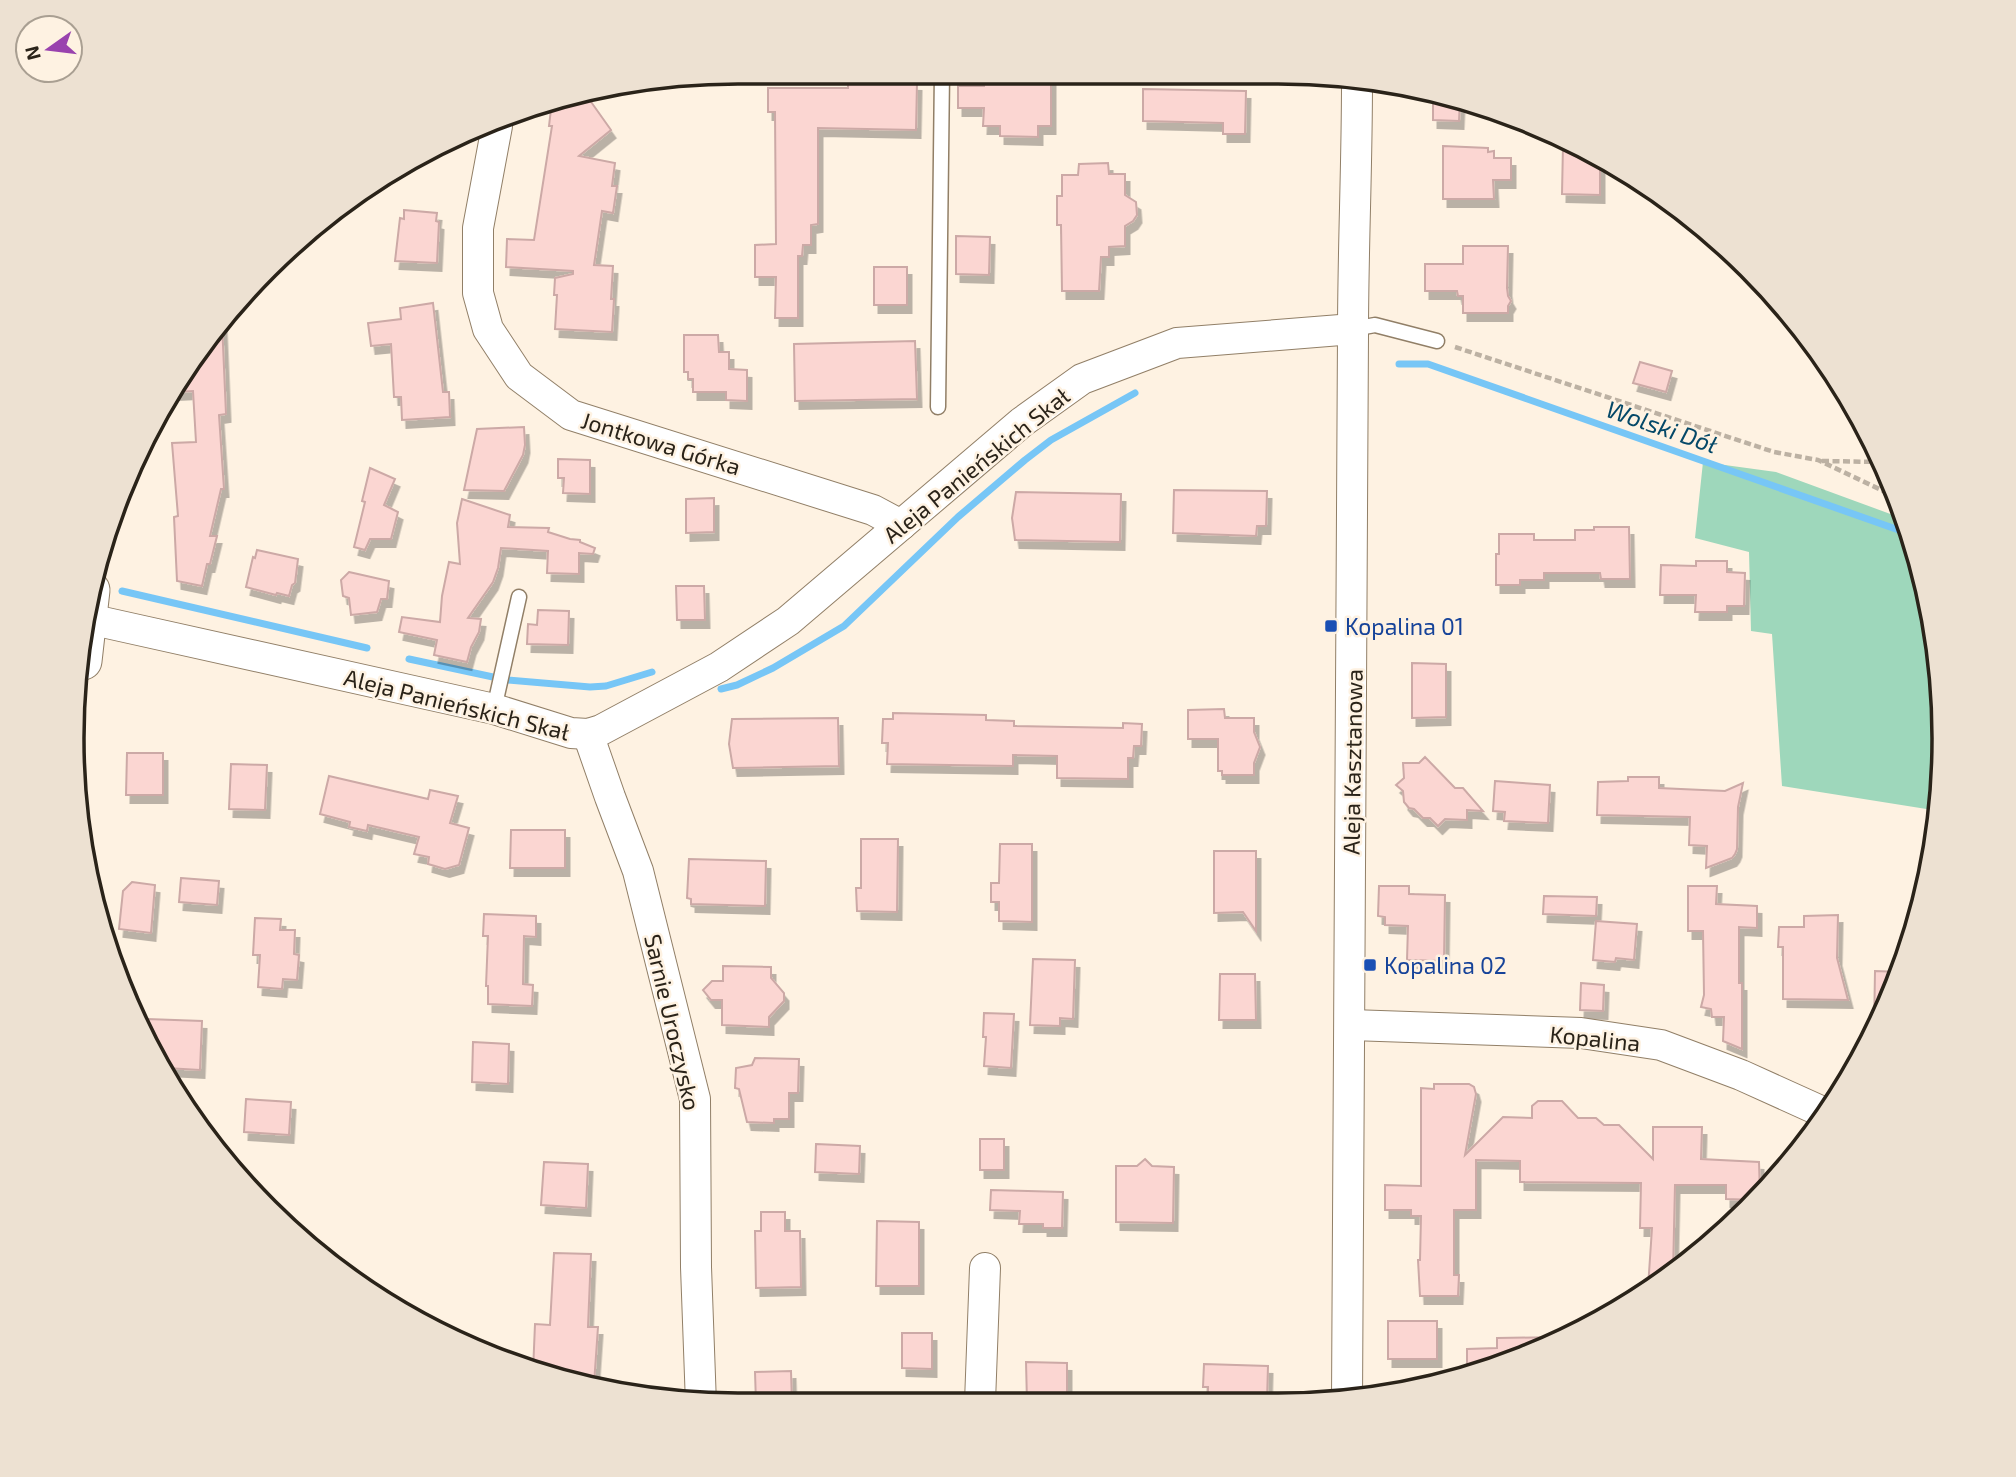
<svg xmlns="http://www.w3.org/2000/svg" width="2016" height="1477" font-family="'Exo 2',sans-serif">
<style>
.green{fill:#9ed7bb}
.lines{fill:none;stroke-linecap:round;stroke-linejoin:round}
.stream{stroke:#77c6f6;stroke-width:7}
.building{fill:#fbd6d2;stroke:#cca9a6;stroke-width:2;filter:url(#shadow)}
.service-casing{stroke:#917f67;stroke-width:17}
.minor-casing{stroke:#917f67;stroke-width:32}
.tertiary-casing{stroke:#917f67;stroke-width:39}
.path{stroke:#bcb1a3;stroke-width:4.5;stroke-dasharray:7 3.5;stroke-linecap:butt}
.service{stroke:#fff;stroke-width:14}
.minor{stroke:#fff;stroke-width:30}
.tertiary{stroke:#fff;stroke-width:37}
.transit-dot{fill:#1a4fb4;stroke:#fef2e2;stroke-width:2.5}
.labels{text-anchor:middle;dominant-baseline:central;stroke-width:5;stroke-linejoin:round;paint-order:stroke}
.street-label{font-size:23px;fill:#2a2319;stroke:#fef2e2}
.transit-label{font-size:23px;fill:#164399;stroke:#fef2e2;text-anchor:start}
.water-label{font-size:24px;font-style:italic;fill:#044868;stroke:#fef2e2}
.rim{fill:none;stroke:#2a2319;stroke-width:3.5}
</style>
<defs>
<filter id="shadow"><feDropShadow dx="4.5" dy="8" stdDeviation="0" flood-color="#0004"/></filter>
</defs>
<rect width="100%" height="100%" fill="#fef2e2"/>
<path class="green" d="M1703 462 1776 472 1904 519 1921 566 1943 694 1939 811 1782 786 1772 634 1751 631 1749 552 1695 538Z"/>
<g class="lines">
<g class="stream">
<path d="M1399 364H1428L1910 534"/>
<path d="M122 591 367 648"/>
<path d="M409 659 493 677"/>
<path d="M507 680 590 687 606 686 652 672"/>
<path d="M721 689 737 685 773 668 844 626 958 517 1025 460 1051 440 1135 393"/>
</g>
</g>
<g class="building">
<path d="M984 73H1051V126H1038V137L1000 136V126H983L984 108H958V86H984Z"/>
<path d="M848 81 917 83 916 130 818 128V224L811 225V245H803L802 256H798V318H775L776 277H755V245L776 244 775 112H768V88H848Z"/>
<path d="M1143 89 1246 91 1245 134H1223V123L1143 121Z"/>
<path d="M584 92 611 130 579 156 615 163 612 186H617L613 213 602 211 594 265 613 266 611 299H614L612 332 555 329 557 295H554L555 278 573 274V271L506 267 507 239 534 240 552 126H549L552 101 566 95Z"/>
<path d="M1440 93 1450 94 1460 99 1459 121 1433 120V95L1440 96Z"/>
<path d="M1563 145 1600 162V195L1562 194Z"/>
<path d="M1443 146 1488 148V152L1494 151V158H1511V180H1493L1494 199H1443Z"/>
<path d="M1108 163 1109 174H1125V195L1136 202 1137 215 1133 221 1125 226V246L1109 247V257H1101L1099 291H1062L1061 225H1057V196H1062V175H1078L1079 164Z"/>
<path d="M404 210 437 213 436 221 439 222 437 263 395 261 400 218 404 219Z"/>
<path d="M956 236 990 237 989 275 956 274Z"/>
<path d="M1463 246H1508L1507 288 1508 296 1511 301 1508 306V313H1463V296H1458L1457 291H1425V264H1463Z"/>
<rect x="874" y="267" width="33" height="38"/>
<path d="M433 303 443 392H449L450 417 402 420 401 397H394L391 344 371 346 368 323 401 319 400 308Z"/>
<path d="M222 322 226 414 219 415 224 489H221L210 536H217L210 564H207L202 586 177 581 174 517 178 516 172 443 196 442 193 391 175 392Z"/>
<path d="M684 335H718L719 352H729V369L747 370V401L726 400V392H693V379H688V372H684Z"/>
<path d="M915 341 917 399 795 401 794 344Z"/>
<path d="M1640 362 1672 371 1666 392 1633 383Z"/>
<path d="M524 427 525 445 523 455 504 491 464 490 477 429Z"/>
<path d="M558 459 590 460V494L563 493 564 478H558Z"/>
<path d="M370 468 395 479 384 505 398 512 391 539H370L365 550 354 547 365 502 362 501Z"/>
<path d="M1174 490 1267 491 1266 526H1257L1256 536 1173 533Z"/>
<path d="M1016 492 1121 494 1120 542 1015 540 1012 518Z"/>
<path d="M714 498V532L686 533V499Z"/>
<path d="M462 499 510 515 508 527 549 528 548 532 570 539 580 540V542L595 548 593 554 579 553V574L547 573 548 551 501 548 498 568 493 582 468 618 481 619 479 632 471 647 467 662 434 655 437 640 399 632 402 617 440 622 442 596 449 562 460 564 457 523Z"/>
<path d="M1594 527H1629L1630 579H1601L1600 573H1544V580H1520V585H1496V554H1499V534H1534V540H1575V530H1594Z"/>
<path d="M257 550 298 559 295 583 292 585 289 596 277 593 276 595 246 587 253 557 255 558Z"/>
<path d="M1696 561H1727V572L1745 573 1744 606H1727V612H1695L1696 595H1660L1661 565 1696 566Z"/>
<path d="M349 572 389 581 387 599H381L377 612 351 615 349 598 343 596 341 580Z"/>
<path d="M676 586H704L705 620H677Z"/>
<path d="M538 610 569 611 568 645 527 644 528 624 537 625Z"/>
<path d="M1412 663 1446 664V717L1412 718Z"/>
<path d="M1224 709 1225 718H1254V732L1260 747 1254 763V775H1222V771H1218V739H1188V710Z"/>
<path d="M893 713 986 715V720L1014 721V726L1123 728V723L1142 724 1141 746H1134L1133 758H1128V779L1057 778V756L1013 755V766L887 764 888 743H882L883 719H893Z"/>
<path d="M838 718 839 766 733 768 729 744 732 719Z"/>
<path d="M127 753H163V795H126Z"/>
<path d="M1425 757 1455 788H1463L1483 811 1467 810V820L1445 819 1438 826 1430 818H1423L1414 809 1409 808 1404 802 1403 791 1396 785 1404 778 1403 763H1419Z"/>
<path d="M231 764 267 765 265 810 229 809Z"/>
<path d="M329 776 428 799 430 790 458 796 450 823 469 828 459 865 445 869 428 864 429 857 414 854 419 837 368 825 367 831 349 827 350 822 320 814Z"/>
<path d="M1628 777H1659V788L1725 791 1743 783 1738 807 1737 849 1735 854 1732 858 1706 868 1707 846 1689 845 1690 817 1597 815 1598 782 1628 781Z"/>
<path d="M1495 781 1550 785 1548 823 1504 821 1505 812 1493 811Z"/>
<path d="M511 830H565V868H510Z"/>
<path d="M861 839H898L897 912 857 911 856 888H861Z"/>
<path d="M1000 844H1032V922L999 921V902H991V883H999Z"/>
<path d="M1214 851H1256V931L1243 912 1214 913Z"/>
<path d="M689 859 766 861 765 906 691 904V899L687 898Z"/>
<path d="M181 878 219 881 217 905 179 902Z"/>
<path d="M132 882 155 885 151 933 119 929 123 891Z"/>
<path d="M1379 886H1409V894L1445 895 1444 961 1407 960 1408 926 1385 925V917L1378 916Z"/>
<path d="M1688 886H1717L1716 904 1757 906V928L1739 927V983H1742V1049L1723 1041 1724 1017H1712L1711 1009 1701 1007 1704 995 1703 931H1688Z"/>
<path d="M1544 896 1597 897 1596 916 1543 914Z"/>
<path d="M484 914 536 916V937L524 936 523 984 533 985 532 1006 488 1004V986H486L488 936H483Z"/>
<path d="M1838 915 1837 958 1848 1000 1783 999V947H1778L1779 927H1804V916Z"/>
<path d="M255 918 281 919 280 930H295L294 954 299 955 297 980 283 979 282 989 258 987 260 955H253Z"/>
<path d="M1596 921 1637 924 1634 960 1616 958 1615 962 1593 960Z"/>
<path d="M1033 959 1075 960 1073 1019 1060 1018V1026L1030 1025Z"/>
<path d="M723 966 771 967V978L784 993V1001L769 1017V1027L722 1025V1000H711L703 990 712 981H723Z"/>
<path d="M1875 971 1900 972 1874 1030Z"/>
<path d="M1220 974H1255L1256 1020H1219Z"/>
<path d="M1581 983 1604 985 1603 1011 1580 1010Z"/>
<path d="M984 1013 1014 1014 1011 1068 984 1066 986 1037H983Z"/>
<path d="M147 1019 202 1021 200 1070 166 1068 147 1037Z"/>
<path d="M473 1042 509 1044 508 1084 472 1082Z"/>
<path d="M755 1058 799 1059 798 1093H789V1119H774V1123L747 1122 739 1089 735 1088 736 1068 752 1065Z"/>
<path d="M1434 1084H1469L1474 1087 1476 1094 1465 1155 1503 1117 1532 1118V1106L1538 1101H1562L1578 1118H1596L1604 1125H1619L1653 1159V1127H1702L1701 1159 1759 1162 1760 1196 1756 1200 1726 1199V1185H1675L1673 1273 1648 1288 1652 1228H1640L1641 1183 1520 1182V1161L1476 1160V1210H1454V1275H1459L1458 1296H1420L1418 1260H1420L1421 1216H1411V1210H1385V1185L1421 1186V1088L1434 1089Z"/>
<path d="M246 1099 291 1102 289 1135 244 1132Z"/>
<rect x="980" y="1139" width="24" height="31"/>
<path d="M816 1144 860 1146 859 1174 815 1172Z"/>
<path d="M1145 1159 1152 1166 1174 1167 1173 1223 1116 1222V1166H1137Z"/>
<path d="M544 1162 588 1164 586 1208 541 1205Z"/>
<path d="M991 1190 1063 1192 1062 1228H1043V1224H1019L1020 1211 990 1210Z"/>
<path d="M761 1212H785V1231H800L801 1287 756 1288 755 1231H761Z"/>
<path d="M877 1221 919 1222V1286H876Z"/>
<path d="M554 1253 591 1254 588 1327H598L594 1384 533 1372 535 1324 550 1325Z"/>
<rect x="1388" y="1321" width="49" height="38"/>
<path d="M902 1333H932V1369L902 1368Z"/>
<path d="M1562 1337 1533 1354 1467 1372V1349L1497 1348V1338Z"/>
<path d="M1026 1362 1067 1363V1401L1027 1402Z"/>
<path d="M1204 1364 1268 1366 1267 1400H1208V1387H1203Z"/>
<path d="M791 1371 792 1403H756L755 1372Z"/>
</g>
<g class="lines">
<g class="service-casing">
<g id="service">
<path d="M1353 329 1375 325 1437 341"/>
<path d="M938 407 942 72"/>
<path d="M494 709 519 597"/>
</g>
</g>
<g class="minor-casing">
<g id="minor">
<path d="M497 126 478 228V293L488 329 519 376 571 415 873 510 901 525"/>
<path d="M89 619 494 709 571 733 588 734 601 730 719 667 788 621 1022 422 1082 379 1177 343 1353 329"/>
<path d="M588 734 610 797 638 871 695 1099 696 1267 701 1404"/>
<path d="M1351 1025 1581 1033 1661 1045 1741 1075 1825 1113"/>
<path d="M1347 1400C1352 1044 1353 689 1353 334 1353 250 1357 166 1357 82"/>
<path d="M980 1402 985 1268"/>
</g>
</g>
<g class="tertiary-casing">
<path id="tertiary" d="M83 661 91 590"/>
</g>
<g class="path">
<path d="M1455 347 1774 452 1818 460 1896 497"/>
<path d="M1822 461 1883 462"/>
</g>
<use href="#service" class="service"/>
<use href="#minor" class="minor"/>
<use href="#tertiary" class="tertiary"/>
</g>
<g class="transit-dot">
<rect x="1324" y="619" width="14" height="14" rx="3.5"/>
<rect x="1363" y="958" width="14" height="14" rx="3.5"/>
</g>
<g class="labels">
<g class="street-label">
<text transform="translate(661 443) rotate(17)">Jontkowa Górka</text>
<text transform="translate(976 465) rotate(-39)">Aleja Panieńskich Skał</text>
<text transform="translate(457 704) rotate(14)">Aleja Panieńskich Skał</text>
<text transform="translate(1352 762) rotate(-89)">Aleja Kasztanowa</text>
<text transform="translate(673 1022) rotate(77)">Sarnie Uroczysko</text>
<text transform="translate(1595 1038) rotate(6)">Kopalina</text>
</g>
<g class="transit-label">
<text x="1345" y="626">Kopalina 01</text>
<text x="1384" y="965">Kopalina 02</text>
</g>
<g class="water-label">
<text transform="translate(1662 426) rotate(19)">Wolski Dół</text>
</g>
</g>
<path d="M0 0H2016V1477H0ZM738 84H1278A654 654 0 0 1 1932 738V739A654 654 0 0 1 1278 1393H738A654 654 0 0 1 84 739V738A654 654 0 0 1 738 84Z" fill="#ede1d2" fill-rule="evenodd"/>
<path class="rim" d="M738 84H1278A654 654 0 0 1 1932 738V739A654 654 0 0 1 1278 1393H738A654 654 0 0 1 84 739V738A654 654 0 0 1 738 84Z"/>
<g transform="translate(49 49) rotate(256)"><circle r="33" fill="#fef2e2" stroke="#a99f92" stroke-width="2"/>
<path d="M0-5L12 26L0 18L-12 26Z" fill="#9942ae"/>
<text y="-10" font-size="19" font-weight="bold" text-anchor="middle" fill="#2a2319">N</text>
</g>
</svg>
